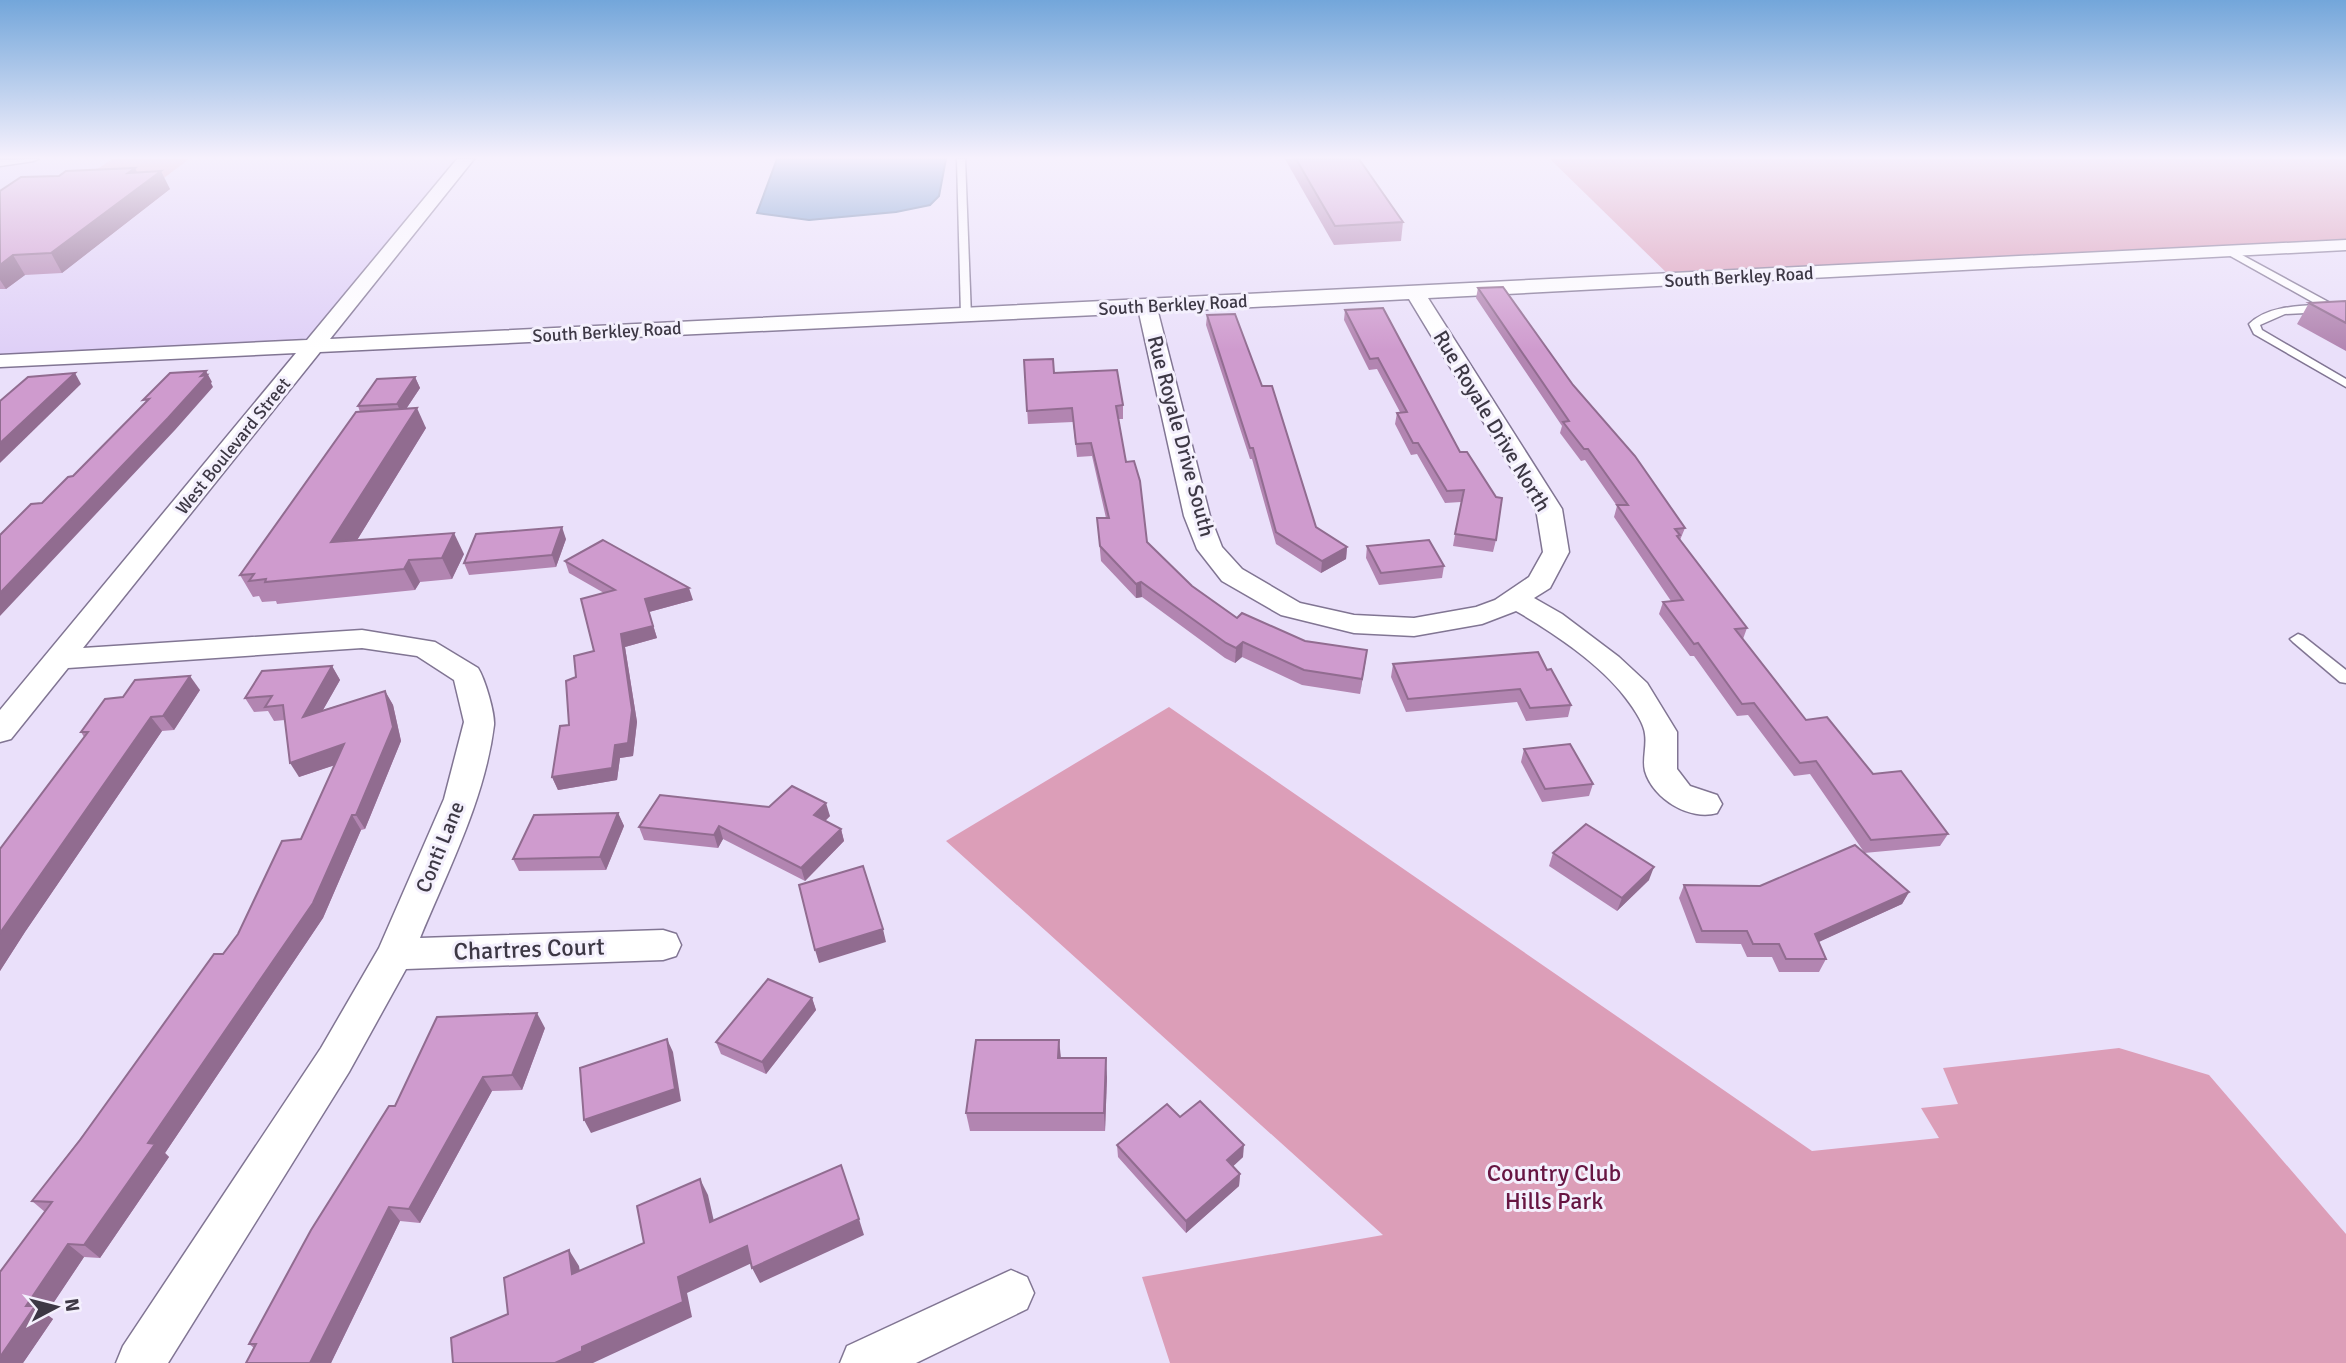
<svg xmlns="http://www.w3.org/2000/svg" width="2346" height="1363" font-family="Signika,sans-serif">
<style>
.built{fill:#dfd0f7}
.green{fill:#dc9eb8}
.water{fill:#6591c5;stroke:#59769f;stroke-width:2}
.lines{fill:none;stroke-linecap:round;stroke-linejoin:round}
.lane-casing{stroke:#817593;stroke-width:3}
.street-casing{stroke:#817593;stroke-width:3}
.lane{fill:#fff;fill-rule:evenodd}
.street{fill:#fff;fill-rule:evenodd}
.wall{fill:#b285b1}
.shaded-wall{fill:#916c90}
.building{fill:#cf9bce;stroke:#916c90;stroke-width:2}
.labels{text-anchor:middle;dominant-baseline:central;stroke-width:6;stroke-linejoin:round;paint-order:stroke}
.far-street-label{font-size:18px;fill:#3d3845;stroke:#f4f0fd}
.street-label{font-size:21px;fill:#3d3845;stroke:#f4f0fd}
.near-street-label{font-size:24px;fill:#3d3845;stroke:#f4f0fd}
.near-park-label{font-size:24px;fill:#671542;stroke:#f4f0fd}
</style>
<rect width="100%" height="100%" fill="#eae0fa"/>
<path class="built" d="M0 159H466L314 346 0 361Z"/>
<g class="green">
<path d="M112 159H189L164 178 79 182Z"/>
<path d="M1550 159H2346V245L1674 280Z"/>
<path d="M1169 707 1812 1151 1939 1138 1921 1108 1958 1104 1943 1068 2119 1048 2209 1075 2346 1234V1363H1170L1142 1277 1383 1235 946 841Z"/>
</g>
<path class="water" d="M777 159H946L939 196 930 205 896 212 809 220 757 213Z"/>
<g class="lines">
<g class="lane-casing">
<g id="lane">
<path d="M38 159 34 161 0 166V160Z"/>
<path d="M957 159H965L971 316 966 319 961 316Z"/>
<path d="M2225 249H2231L2334 305H2346V311L2285 314 2260 325 2262 330 2346 379V387L2254 334 2249 324C2266 307 2295 306 2318 305L2225 253Z"/>
<path d="M2298 634 2303 636 2346 670V683L2340 682 2293 642 2290 639Z"/>
</g>
</g>
<g class="street-casing">
<g id="street">
<path d="M457 159H474L330 339 2346 240V250L1428 298 1562 509 1569 552 1550 588 1534 598 1562 614 1619 657 1647 683 1677 732V769L1690 786 1717 795 1722 804 1717 813C1690 821 1653 799 1645 771 1642 760 1647 746 1645 734 1644 723 1632 706 1625 697 1600 664 1551 631 1516 611L1482 624 1414 636 1354 633 1281 615 1222 581 1197 549 1184 516 1139 313 320 352 83 648 362 630 435 642 478 668C485 679 495 713 494 725 485 799 448 870 420 938L663 930 676 934 681 945 676 956 663 960 406 969 349 1072 168 1363H116L123 1346 321 1048 379 948 444 799 464 722 454 680 417 656 362 648 68 668 11 739 0 742V710L296 353 0 367V355L307 340ZM1409 299 1536 509 1543 552 1529 577 1495 600 1476 607 1414 618 1354 615 1300 603 1242 569 1222 547 1210 516 1158 312Z"/>
<path d="M1011 1270 1027 1277 1034 1293 1027 1309 916 1363H840L847 1346Z"/>
</g>
</g>
<use href="#lane" class="lane"/>
<use href="#street" class="street"/>
</g>
<g class="wall">
<path d="M1285 159H1359L1403 222 1401 241 1334 245Z"/>
<path d="M137 172 170 189 62 273 25 275 6 289H0V191Z"/>
<path d="M1478 288 1573 385 1685 528 1680 540 1747 628 1743 639 1806 720 1948 834 1940 846 1864 853 1909 892 1902 904 1818 942 1826 959 1819 972H1779L1772 957H1747L1741 944 1696 943 1679 898 1684 885 1760 886 1864 852 1810 774 1794 776 1748 715 1737 716 1694 656H1690L1659 614 1663 602 1671 601 1614 517 1617 506 1585 460 1581 461 1560 433 1562 426 1476 298Z"/>
<path d="M2346 301V351L2297 324 2309 303Z"/>
<path d="M1383 308 1496 540 1493 552 1453 546 1461 502 1445 503 1417 454 1411 455 1395 424 1397 413 1400 412 1377 369 1369 370 1344 320 1345 310Z"/>
<path d="M1207 315 1316 527 1347 547 1346 559 1321 573 1276 544 1252 459H1250L1206 325Z"/>
<path d="M1024 360 1123 405V419H1118L1126 462 1147 542 1192 586 1237 618 1305 641 1367 650 1360 694 1302 685 1242 657 1235 663 1225 658 1142 597 1136 598 1101 561 1097 518H1106L1092 456 1077 457 1073 422 1028 424Z"/>
<path d="M415 377 420 388 406 409 426 428 357 540 464 554 452 579 420 582 415 590 277 604 276 601 262 602 259 596 253 597 240 575 360 412 358 406Z"/>
<path d="M566 539 556 567 469 575 464 563Z"/>
<path d="M1367 546 1444 566 1442 578 1379 585 1366 558Z"/>
<path d="M565 561 693 600 649 612 657 638 625 647 637 722 633 756 620 758 617 780 558 790 552 777 594 651 604 593 569 573Z"/>
<path d="M1393 664 1547 670 1571 705 1568 717 1526 721 1517 702 1406 712 1391 677Z"/>
<path d="M332 666 340 680 323 710 385 691 393 705 401 741 365 829 361 830 323 918 165 1153 169 1157 100 1258 84 1257 46 1314 53 1319 23 1363 45 1212 32 1201 238 934 301 839 335 765 299 777 285 720 274 721 268 711 254 712 245 698Z"/>
<path d="M200 690 174 730 162 731 25 932 0 971V849L84 737 81 732Z"/>
<path d="M1524 749 1593 784 1589 796 1542 802 1521 762Z"/>
<path d="M618 813 624 826 606 870 519 871 513 859Z"/>
<path d="M830 816 825 821 841 829 844 841 805 881 723 839 718 848 644 840 639 827Z"/>
<path d="M1553 853 1649 880 1617 911 1549 866Z"/>
<path d="M812 998 816 1010 766 1074 721 1054 716 1042Z"/>
<path d="M545 1028 522 1090 492 1091 420 1223 400 1221 331 1363H246L254 1348 249 1344 395 1106Z"/>
<path d="M1061 1058 1107 1077 1105 1131H970L966 1113Z"/>
<path d="M1180 1117 1243 1157 1233 1166 1240 1174 1239 1186 1186 1233 1118 1157 1117 1145Z"/>
</g>
<g class="shaded-wall">
<path d="M135 168 143 184 161 171 170 189 62 273 51 253 128 173Z"/>
<path d="M13 255 25 275 6 289 0 280V265Z"/>
<path d="M206 371 212 382 211 383 213 387 175 430 0 616V593Z"/>
<path d="M75 373 81 384 0 463V443Z"/>
<path d="M415 377 420 388 402 415 397 404Z"/>
<path d="M417 408 426 428 343 563 331 542Z"/>
<path d="M562 527 566 539 556 567 552 555Z"/>
<path d="M454 533 464 554 452 579 442 558Z"/>
<path d="M1347 547 1346 559 1321 573 1322 561Z"/>
<path d="M409 560 420 582 415 590 404 569Z"/>
<path d="M1141 582 1142 597 1136 598V584Z"/>
<path d="M689 588 693 600 649 612 657 638 625 647 637 722 633 756 620 758 617 780 558 790 552 777 621 634 645 599Z"/>
<path d="M1243 642 1242 657 1235 663 1236 648Z"/>
<path d="M1367 650 1365 665 1360 694 1362 679Z"/>
<path d="M332 666 340 680 311 731 303 717Z"/>
<path d="M190 676 200 690 174 730 163 716Z"/>
<path d="M385 691 393 705 401 741 365 829 356 815Z"/>
<path d="M151 717 162 731 25 932 0 971V933Z"/>
<path d="M344 744 353 759 299 777 290 763Z"/>
<path d="M826 803 830 816 818 828 814 815Z"/>
<path d="M618 813 624 826 606 870 600 857Z"/>
<path d="M352 815 361 830 323 918 165 1153 169 1157 100 1258 84 1245Z"/>
<path d="M719 826 723 839 718 848 714 835Z"/>
<path d="M841 829 844 841 805 881 801 868Z"/>
<path d="M1654 867 1649 880 1617 911 1622 898Z"/>
<path d="M1909 892 1902 904 1808 947 1815 934Z"/>
<path d="M883 929 886 942 819 963 815 950Z"/>
<path d="M812 998 816 1010 766 1074 762 1062Z"/>
<path d="M537 1013 545 1028 522 1090 512 1075Z"/>
<path d="M667 1039 673 1052 681 1101 591 1133 584 1120Z"/>
<path d="M1059 1040 1061 1058H1058Z"/>
<path d="M1106 1058 1107 1077 1105 1131 1104 1113Z"/>
<path d="M483 1077 492 1091 420 1223 409 1209Z"/>
<path d="M1244 1145 1243 1157 1227 1172V1160Z"/>
<path d="M1240 1174 1239 1186 1186 1233V1221Z"/>
<path d="M700 1179 708 1195 718 1239 710 1222Z"/>
<path d="M389 1207 400 1221 331 1363H310Z"/>
<path d="M859 1219 864 1235 760 1283 752 1268Z"/>
<path d="M68 1244 84 1257 46 1314 53 1319 23 1363H0V1357L26 1306Z"/>
<path d="M747 1246 754 1262 687 1293 692 1317 593 1363H555L582 1347 678 1277Z"/>
<path d="M569 1250 579 1266 583 1290 572 1274Z"/>
</g>
<g class="building">
<path d="M1296 159H1359L1403 222 1335 226Z"/>
<path d="M135 168 128 173 161 171 51 253 13 255 0 265V191L21 177 59 176 66 171Z"/>
<path d="M1503 287 1573 385 1635 456 1685 528 1675 529 1680 535 1677 536 1747 628 1735 629 1806 720 1827 717 1873 774 1901 771 1948 834 1871 840 1816 761 1800 763 1754 703 1742 704 1698 643 1694 644 1663 602 1683 600 1617 505H1628L1588 449H1584L1563 422 1569 421 1478 288Z"/>
<path d="M2346 301V323L2309 303Z"/>
<path d="M1383 308 1460 452H1467L1496 497 1502 498 1496 540 1455 534 1464 490 1447 491 1418 443H1413L1397 413 1407 412 1378 358 1370 359 1345 310Z"/>
<path d="M1235 314 1262 386H1272L1316 527 1347 547 1322 561 1276 532 1253 448H1250L1207 315Z"/>
<path d="M1053 359 1054 373 1117 370 1123 405 1116 406 1126 462 1134 461 1140 481 1147 542 1192 586 1237 618 1242 613 1305 641 1367 650 1362 679 1304 670 1243 642 1236 648 1226 643 1141 582 1136 584 1100 546 1097 518H1109L1091 443 1076 444 1072 408 1027 411 1024 360Z"/>
<path d="M206 371 201 376 207 375 168 418 0 593V535L31 504 42 503 68 477 73 476 149 399 143 400 170 373Z"/>
<path d="M75 373 0 443V401L28 377Z"/>
<path d="M415 377 397 404 358 406 377 379Z"/>
<path d="M417 408 331 542 454 533 442 558 409 560 404 569 265 582 266 579 249 581 254 574 240 575 356 412Z"/>
<path d="M562 527 552 555 464 563 476 534Z"/>
<path d="M603 540 689 588 645 599 653 626 621 634 632 710 628 743 615 745 612 768 552 777 560 726 569 725 566 681 576 677 574 656 594 651 581 599 615 590 565 561Z"/>
<path d="M1429 540 1444 566 1381 573 1367 546Z"/>
<path d="M1538 652 1547 670 1551 669 1571 705 1530 708 1520 689 1408 699 1393 664Z"/>
<path d="M332 666 303 717 385 691 393 727 356 815H352L313 903 148 1143 155 1144 84 1245 68 1244 26 1306H35L0 1357V1272L52 1202 32 1201 80 1140 214 954H223L238 934 282 841 301 839 344 744 290 763 283 705 265 707 272 696 245 698 262 671Z"/>
<path d="M190 676 163 716 151 717 0 933V849L88 732H81L105 699 123 697 135 680Z"/>
<path d="M1570 744 1593 784 1545 789 1524 749Z"/>
<path d="M792 786 826 803 814 815 841 829 801 868 719 826 714 835 639 827 660 795 769 807Z"/>
<path d="M618 813 600 857 513 859 534 815Z"/>
<path d="M1586 824 1654 867 1622 898 1553 853Z"/>
<path d="M1855 845 1909 892 1815 934 1826 959H1786L1779 944H1753L1747 931H1702L1684 885 1760 886Z"/>
<path d="M863 866 883 929 815 950 799 885Z"/>
<path d="M768 979 812 998 762 1062 716 1042Z"/>
<path d="M537 1013 512 1075 483 1077 409 1209 389 1207 310 1363H246L256 1344H249L311 1230 389 1106H395L437 1017Z"/>
<path d="M667 1039 675 1089 584 1120 580 1068Z"/>
<path d="M976 1040H1059L1058 1058H1106L1104 1113H966Z"/>
<path d="M1200 1101 1244 1145 1227 1160 1240 1174 1186 1221 1117 1145 1167 1104 1180 1117Z"/>
<path d="M841 1165 859 1219 752 1268 747 1246 678 1277 683 1302 582 1347V1351L555 1363H453L451 1338 508 1314 504 1278 569 1250 572 1274 644 1243 637 1206 700 1179 710 1222Z"/>
</g>
<linearGradient id="sky" x2="0" y2="1"><stop stop-color="#73a6da"/><stop offset="0.45" stop-color="#f6f1fd"/><stop offset="1" stop-color="#f6f1fd" stop-opacity="0"/></linearGradient>
<rect width="2346" height="350" fill="url(#sky)"/>
<g class="labels">
<g class="far-street-label">
<text transform="translate(1739 277) rotate(-3)">South Berkley Road</text>
<text transform="translate(1173 305) rotate(-3)">South Berkley Road</text>
<text transform="translate(607 332) rotate(-3)">South Berkley Road</text>
<text transform="translate(233 446) rotate(-51)">West Boulevard Street</text>
</g>
<g class="street-label">
<text transform="translate(1492 421) rotate(59)">Rue Royale Drive North</text>
<text transform="translate(1181 436) rotate(75)">Rue Royale Drive South</text>
<text transform="translate(440 847) rotate(-68)">Conti Lane</text>
</g>
<g class="near-street-label">
<text transform="translate(529 949) rotate(-2)">Chartres Court</text>
</g>
<g class="near-park-label">
<text x="1554" y="1173">Country Club<tspan x="1554" dy="28">Hills Park</tspan></text>
</g>
</g>
<g transform="translate(56 1307) rotate(83)" stroke="#f4f0fd" stroke-width="5" paint-order="stroke">
<path d="M0-5L12 26L0 18L-12 26Z" fill="#3d3845"/>
<text y="-10" font-size="19" font-weight="bold" text-anchor="middle" fill="#3d3845">N</text>
</g>
</svg>
